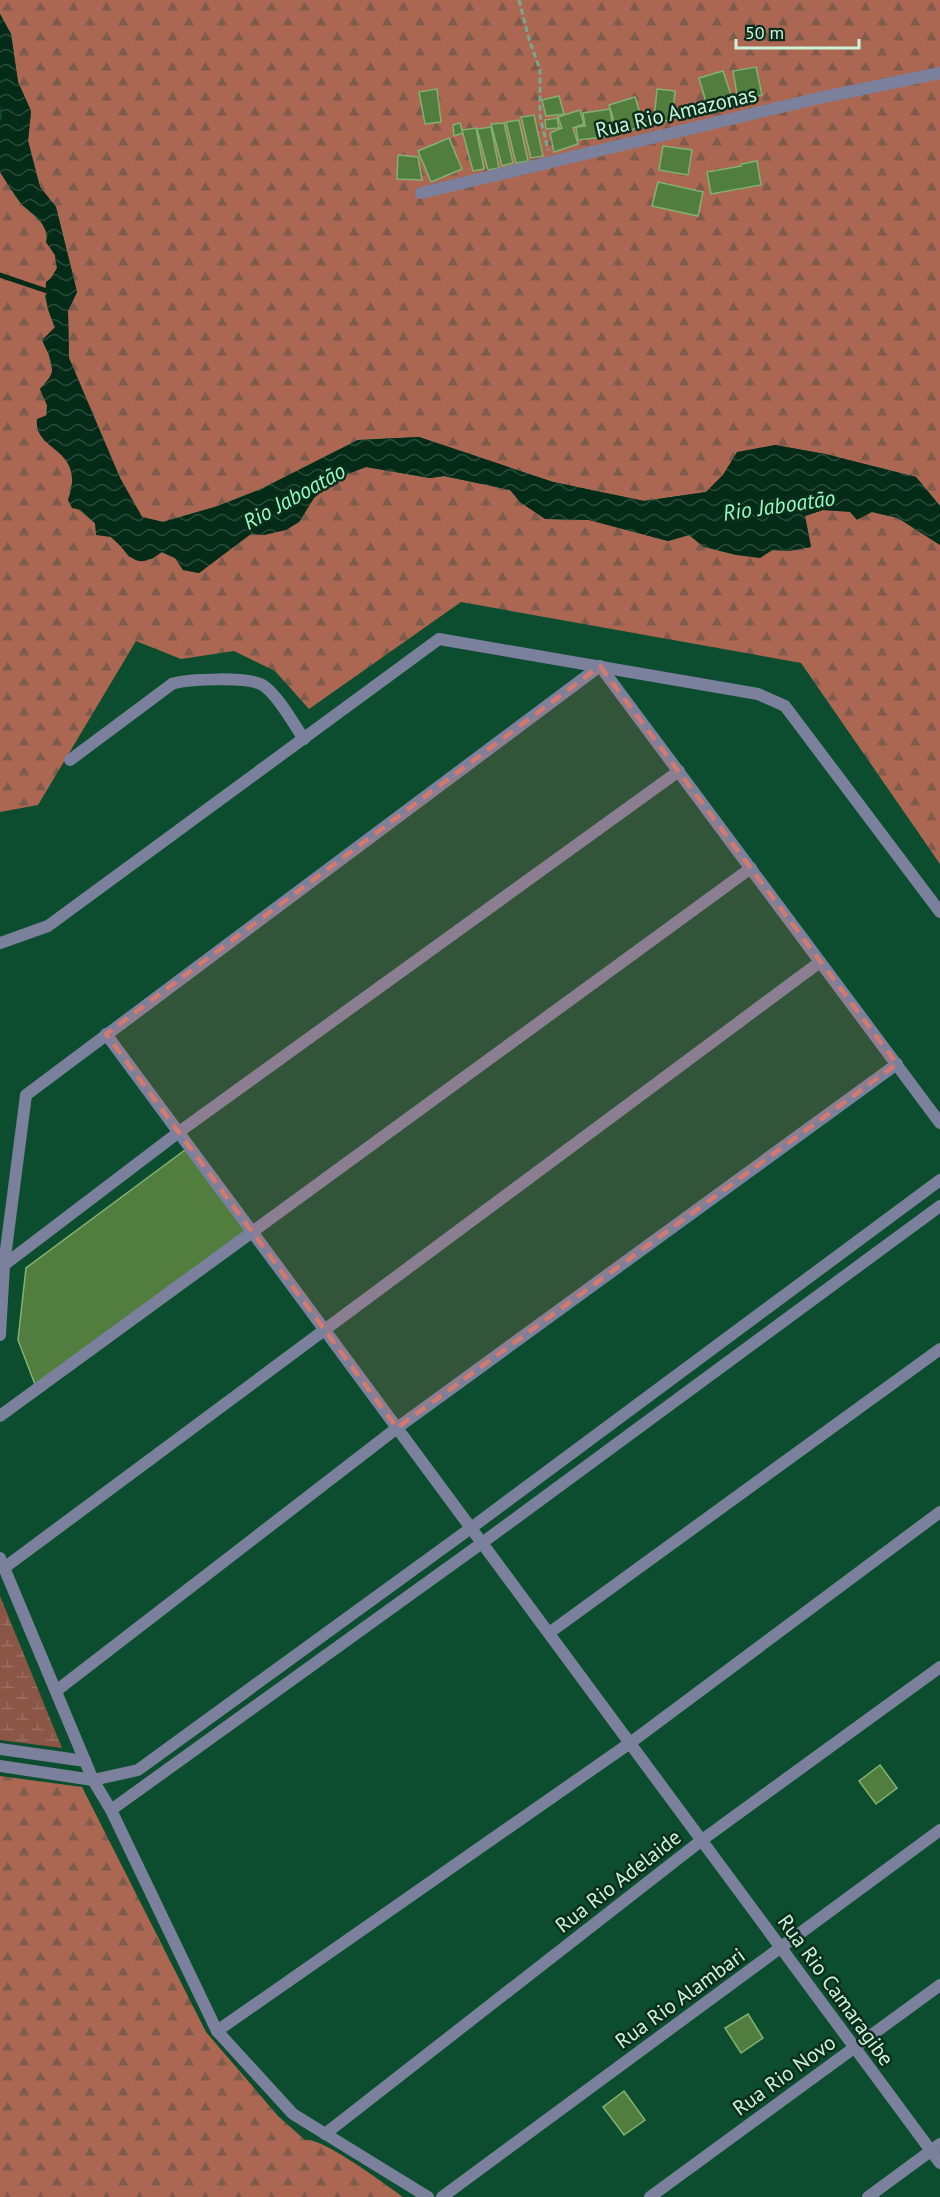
<svg xmlns="http://www.w3.org/2000/svg" width="940" height="2197" font-family="'PT Sans',sans-serif">
<style>
.forest{fill:url(#forest-firs)}
.wetland{fill:url(#wetland-marsh)}
.water{fill:url(#water-waves)}
.lines{fill:none;stroke-linecap:round;stroke-linejoin:round}
.stream{stroke:#042b18;stroke-width:5}
.building{fill:#517d3f;stroke:#83b171;stroke-width:1.5}
.path{stroke:#75a88d;stroke-width:3;stroke-dasharray:6 3;stroke-linecap:butt}
.minor{stroke:#7b809c;stroke-width:12}
.marked{fill:#d27970;fill-opacity:0.2;stroke:#d27970;stroke-width:4.5;stroke-dasharray:12 8;stroke-linejoin:round}
.labels{text-anchor:middle;dominant-baseline:central;stroke-width:5;stroke-linejoin:round;paint-order:stroke}
.street-label{font-size:21px;fill:#cdf3db;stroke:#0d2e1c}
.water-label{font-size:22px;font-style:italic;fill:#95f8be;stroke:#0d2e1c}
</style>
<defs>
<pattern id="forest-firs" width="22" height="20" patternUnits="userSpaceOnUse" patternTransform="scale(1.5)"><rect width="22" height="20" fill="#ac6753"/><path d="M5 1l3.5 6h-7zM16 11l3.5 6h-7z" fill="#805b4c"/></pattern>
<pattern id="wetland-marsh" width="20" height="14" patternUnits="userSpaceOnUse" patternTransform="scale(1.5)"><rect width="20" height="14" fill="#8c5646"/><path d="M1 5h8M5 5V1M11 12h8M15 12V8" fill="none" stroke="#9b6f60"/></pattern>
<pattern id="water-waves" width="16" height="10" patternUnits="userSpaceOnUse" patternTransform="scale(1.5)"><rect width="16" height="10" fill="#042b18"/><path d="M0 5q4-4 8 0t8 0" fill="none" stroke="#274a39"/></pattern>
</defs>
<rect width="100%" height="100%" fill="#0b4d2e"/>
<g class="forest">
<path d="M0 0H940V506L916 477 825 454 775 445 737 453 723 475 706 492 644 501 553 482 419 437 358 440 261 489 218 506 163 522 142 517 120 478 69 358 68 311 77 292 56 207 40 187 28 141 31 111 18 82 11 34 0 14Z"/>
<path d="M0 172C7 182 13 195 22 204 32 216 50 223 46 242L55 255 57 268 45 296 48 310 55 327 49 356 53 374 40 389 47 405 44 440C68 458 79 470 68 500L120 545 129 557 152 559 161 552 175 558 183 570 199 573 251 533 264 535 299 522 314 498 334 479 366 467 430 478 444 476 511 490 520 502 546 519 589 520 668 541 689 535 704 547 788 551 811 547 805 516 823 510 872 512 898 518 940 545V864L801 663 461 602 309 709 275 671 234 651 181 659 136 641 38 805 0 812Z"/>
<path d="M0 1776 82 1787 206 2032 278 2116 305 2140C322 2137 386 2185 403 2197H0Z"/>
</g>
<path class="wetland" d="M0 1596 62 1748 0 1740Z"/>
<path class="water" d="M0 14 11 34 18 82 31 111 28 141 40 187 56 207 77 292 68 311 69 358 120 478 142 517 163 522 218 506 261 489 358 440 419 437 553 482 644 501 706 492 723 475 737 452 775 445 825 454 916 477 940 506V545L898 518 872 512 857 520 850 512 823 510 805 516 811 547 788 551 774 549 760 558 736 555 704 547 689 535 668 541 589 520 545 519 520 502 510 490 444 476 430 478 366 467 334 479 314 498 299 522 286 530 264 535 251 534 199 573 183 570 175 558 162 552C134 573 131 554 111 537L96 535 95 523 81 510 72 508 68 500C87 446 33 453 37 419L47 415V405L40 389C60 369 52 363 42 340L55 327C48 311 45 299 46 282L51 278 57 268 55 255 46 242 48 235 39 218 22 205 0 172V120L2 118 0 104Z"/>
<g class="lines">
<path class="stream" d="M0 275 50 292"/>
</g>
<g class="building">
<path d="M756 67 762 95 738 100 733 71Z"/>
<path d="M723 71 733 101 708 109 699 78Z"/>
<path d="M437 89 441 122 425 124 419 92Z"/>
<path d="M657 89 675 91 672 121 654 120Z"/>
<path d="M559 96 564 114 546 116 542 100Z"/>
<path d="M635 97 644 126 618 134 609 105Z"/>
<path d="M610 109 613 128 609 129 610 136 578 140 576 127 585 126 583 113Z"/>
<path d="M580 110 584 124 573 128 578 144 554 152 550 133 562 128 558 117Z"/>
<path d="M534 115 543 156 531 158 521 117Z"/>
<path d="M557 118 559 128 546 129 545 120Z"/>
<path d="M519 120 528 161 516 163 506 122Z"/>
<path d="M460 123 463 133 454 136 453 125Z"/>
<path d="M504 123 513 163 502 166 491 124Z"/>
<path d="M491 127 499 168 488 170 477 129Z"/>
<path d="M476 128 484 169 473 171 462 130Z"/>
<path d="M449 138 462 169 431 182 418 151Z"/>
<path d="M663 146 692 150 688 175 659 170Z"/>
<path d="M398 155 418 157 422 180 397 179Z"/>
<path d="M757 161 761 185 711 194 707 172 741 166V164Z"/>
<path d="M658 182 703 192 698 216 652 206Z"/>
<path d="M189 1147 249 1229 36 1387 18 1340 26 1268Z"/>
<path d="M880 1765 897 1788 876 1804 859 1781Z"/>
<path d="M748 2014 763 2038 741 2053 725 2028Z"/>
<path d="M624 2091 645 2120 624 2135 603 2107Z"/>
</g>
<g class="lines">
<path class="path" d="M519 0 529 39 540 70V116L548 150"/>
<g class="minor">
<path d="M421 193 819 98 940 73"/>
<path d="M70 760 172 684C187 679 251 676 264 686 279 697 293 723 304 739"/>
<path d="M0 943 48 926 439 639 758 694 785 706 940 912"/>
<path d="M106 1034 940 2163"/>
<path d="M4 1265 26 1095 600 666 940 1123"/>
<path d="M0 1335 4 1265 179 1132 679 771"/>
<path d="M0 1416 751 868"/>
<path d="M0 1558 93 1780 111 1810 217 2031 293 2114 428 2197"/>
<path d="M4 1568 820 962"/>
<path d="M549 1633 940 1349"/>
<path d="M56 1691 397 1428 897 1064"/>
<path d="M0 1749 85 1761"/>
<path d="M0 1766 93 1780 138 1770 471 1528 940 1180"/>
<path d="M111 1810 482 1543 940 1206"/>
<path d="M217 2031 630 1743 940 1512"/>
<path d="M325 2134 702 1840 940 1667"/>
<path d="M442 2197 940 1830"/>
<path d="M650 2197 940 1985"/>
<path d="M868 2197 940 2144"/>
</g>
</g>
<path class="marked" d="M600 666 897 1064 397 1428 106 1034Z"/>
<g class="labels">
<g class="street-label">
<text transform="translate(676 112) rotate(-13)">Rua Rio Amazonas</text>
<text transform="translate(618 1881) rotate(-38)">Rua Rio Adelaide</text>
<text transform="translate(836 1990) rotate(54)">Rua Rio Camaragibe</text>
<text transform="translate(680 1998) rotate(-36)">Rua Rio Alambari</text>
<text transform="translate(784 2075) rotate(-36)">Rua Rio Novo</text>
</g>
<g class="water-label">
<text transform="translate(294 496) rotate(-29)">Rio Jaboatão</text>
<text transform="translate(779 505) rotate(-8)">Rio Jaboatão</text>
</g>
</g>
<path d="M736 39v9h123v-9" fill="none" stroke="#cdf3db" stroke-width="3"/>
<text x="745" y="39" font-size="18" fill="#cdf3db" stroke="#0d2e1c" stroke-width="4.5" paint-order="stroke">50 m</text>
</svg>
